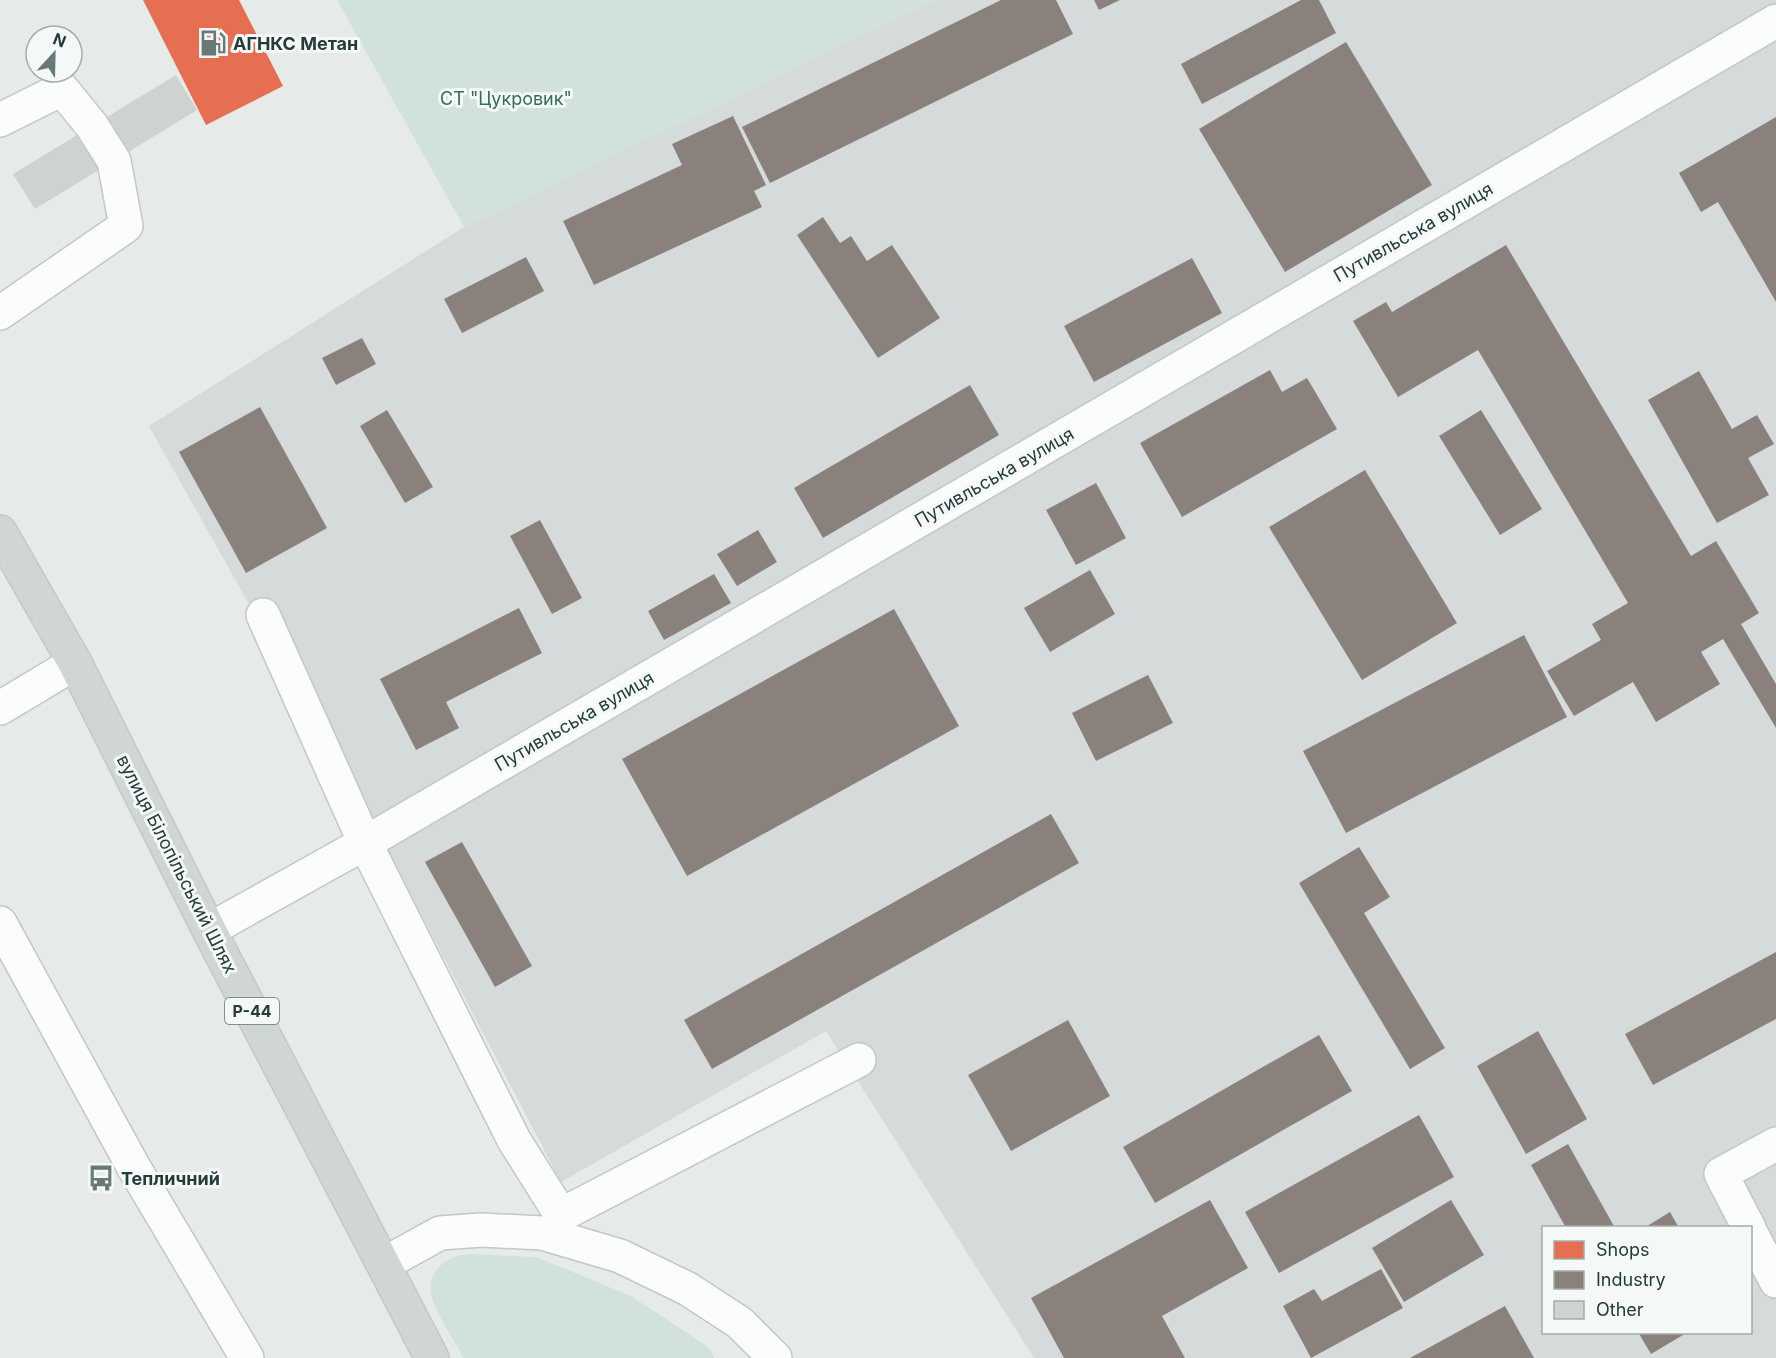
<svg xmlns="http://www.w3.org/2000/svg" width="1776" height="1358" font-family="Inter,sans-serif">
<style>
.built{fill:#d4dbda;fill-rule:evenodd}
.green{fill:#d1e2da}
.shops{fill:#e76f51}
.industry{fill:#8a817c}
.building{fill:#ced3d2}
.lines{fill:none;stroke-linecap:round;stroke-linejoin:round}
.minor-casing{stroke:#c3c7c6;stroke-width:36}
.major-casing{stroke:#c2c9c8;stroke-width:36}
.minor{stroke:#fbfcfc;stroke-width:33}
.major{stroke:#cfd6d5;stroke-width:33}
.labels{text-anchor:middle;dominant-baseline:central;stroke-width:6;stroke-linejoin:round;paint-order:stroke}
.shield{fill:#f4f9f7;stroke:#637573;stroke-width:1.5}
.shield-label{font-size:16px;font-weight:bold;fill:#253c3b}
.poi-label{font-size:18px;font-weight:bold;fill:#253c3b;stroke:#f4f9f7;text-anchor:start}
.park-label{font-size:18px;fill:#336f58;stroke:#f4f9f7}
.street-label{font-size:18px;fill:#253c3b;stroke:#f4f9f7}
</style>
<rect width="100%" height="100%" fill="#e6eae9"/>
<path class="built" d="M935 0H1776V1358H1034L826 1031 561 1182 398 870 149 426 464 227ZM1544 1228H1750V1332H1544Z"/>
<g class="green">
<path d="M337 0H935L464 227Z"/>
<path d="M468 1254 536 1257 631 1296 708 1347 715 1358H464C454 1340 440 1320 433 1301 423 1275 444 1256 468 1254Z"/>
</g>
<path class="shops" d="M143 0H239L283 86 206 125Z"/>
<g class="industry">
<path d="M1001 0H1056L1073 34 770 183 742 127Z"/>
<path d="M1094 0H1120L1099 10Z"/>
<path d="M1301 0H1319L1336 33 1202 104 1181 64Z"/>
<path d="M1346 42 1432 185 1285 272 1199 129Z"/>
<path d="M733 116 766 185 754 191 762 207 594 285 563 221 682 165 672 144Z"/>
<path d="M1776 117V302L1718 202 1701 212 1679 173Z"/>
<path d="M823 217 840 243 851 236 867 261 892 245 940 318 878 358 797 235Z"/>
<path d="M1506 245 1691 556 1716 541 1759 613 1741 624 1776 684V728L1723 639 1701 652 1720 684 1656 722 1633 682 1574 716 1547 671 1601 640 1592 624 1628 603 1478 350 1398 397 1353 321 1386 302 1392 312Z"/>
<path d="M526 257 544 291 462 333 444 299Z"/>
<path d="M1192 258 1222 313 1094 382 1064 326Z"/>
<path d="M362 338 376 364 336 385 322 358Z"/>
<path d="M1270 370 1282 392 1307 378 1337 429 1182 517 1140 443Z"/>
<path d="M1699 371 1732 429 1757 415 1774 444 1748 458 1769 495 1717 523 1648 400Z"/>
<path d="M970 385 999 435 823 538 794 488Z"/>
<path d="M260 407 327 528 246 573 179 452Z"/>
<path d="M387 410 433 487 405 503 360 426Z"/>
<path d="M1481 410 1542 509 1500 535 1439 436Z"/>
<path d="M1365 470 1457 623 1362 680 1269 527Z"/>
<path d="M1096 483 1126 538 1076 565 1046 510Z"/>
<path d="M540 520 582 598 552 614 510 536Z"/>
<path d="M758 530 777 562 737 586 717 554Z"/>
<path d="M1090 570 1115 614 1050 652 1024 608Z"/>
<path d="M714 574 731 603 664 640 648 611Z"/>
<path d="M519 608 542 653 446 702 459 728 416 750 380 679Z"/>
<path d="M894 609 959 726 687 876 622 759Z"/>
<path d="M1524 635 1567 717 1346 833 1303 751Z"/>
<path d="M1148 675 1173 723 1096 761 1072 713Z"/>
<path d="M1051 814 1079 863 712 1069 684 1020Z"/>
<path d="M462 842 532 966 495 987 425 862Z"/>
<path d="M1359 847 1390 897 1364 913 1445 1048 1410 1069 1299 883Z"/>
<path d="M1776 952V1019L1653 1085 1625 1034Z"/>
<path d="M1068 1020 1110 1096 1011 1151 968 1075Z"/>
<path d="M1538 1031 1587 1119 1526 1154 1477 1066Z"/>
<path d="M1319 1035 1352 1091 1155 1203 1123 1147Z"/>
<path d="M1419 1115 1454 1177 1279 1273 1245 1212Z"/>
<path d="M1568 1144 1615 1228H1566L1531 1165Z"/>
<path d="M1210 1200 1248 1268 1162 1316 1185 1358H1064L1031 1298Z"/>
<path d="M1451 1200 1484 1255 1404 1302 1372 1248Z"/>
<path d="M1670 1212 1679 1228H1644Z"/>
<path d="M1381 1269 1403 1308 1311 1358 1283 1306 1314 1289 1322 1301Z"/>
<path d="M1505 1306 1534 1358H1410Z"/>
<path d="M1638 1332H1688L1651 1354Z"/>
</g>
<path class="building" d="M176 75 197 110 35 209 13 174Z"/>
<g class="lines">
<g class="minor-casing">
<g id="minor">
<path d="M0 120 62 89 92 126 114 161 126 226 0 313"/>
<path d="M263 615 365 843 514 1140 561 1215"/>
<path d="M0 708 75 663"/>
<path d="M0 923 133 1166 247 1358"/>
<path d="M209 930 365 843 1776 21"/>
<path d="M1749 1228 1721 1174 1776 1144"/>
<path d="M1750 1231 1776 1281"/>
<path d="M557 1237 561 1215 859 1060"/>
<path d="M384 1264 440 1233 481 1230 542 1233 620 1256 688 1289 740 1323 775 1358"/>
</g>
</g>
<g class="major-casing">
<path id="major" d="M0 532 75 663 209 930 432 1358"/>
</g>
<use href="#minor" class="minor"/>
<use href="#major" class="major"/>
</g>
<defs>
<g id="fuel-bare" transform="scale(2.07)"><path d="M-5.5-6h7V0h2V4h1.3V-2.5L3-4.5l.8-.8L6-3V5H2.5V1h-1V6h-7ZM-4.2-4.7v3.2H.2V-4.7Z" fill="#697978" stroke="#f4f9f7" stroke-width="2.5" paint-order="stroke"/></g>
<g id="bus-bare" transform="scale(2.07)"><path d="M-5-6H5V4H4V6H2V4H-2V6H-4V4H-5ZM-3.5-4V0h7V-4ZM-3.5 1.2v1.5H-2V1.2ZM2 1.2v1.5H3.5V1.2Z" fill="#697978" stroke="#f4f9f7" stroke-width="2.5" paint-order="stroke"/></g>
</defs>
<g fill-rule="evenodd">
<use href="#fuel-bare" x="213" y="43"/>
<use href="#bus-bare" x="101" y="1178"/>
</g>
<g class="labels">
<rect class="shield" x="225" y="998" width="54" height="26" rx="4.5"/>
<g class="shield-label">
<text x="252" y="1011">Р-44</text>
</g>
<g class="poi-label">
<text x="233" y="43">АГНКС Метан</text>
<text x="121" y="1178">Тепличний</text>
</g>
<g class="park-label">
<text x="506" y="98">СТ "Цукровик"</text>
</g>
<g class="street-label">
<text transform="translate(1413 232) rotate(-30)">Путивльська вулиця</text>
<text transform="translate(994 477) rotate(-30)">Путивльська вулиця</text>
<text transform="translate(574 721) rotate(-30)">Путивльська вулиця</text>
<text transform="translate(177 864) rotate(63)">вулиця Білопільський Шлях</text>
</g>
</g>
<rect x="1542" y="1226" width="210" height="108" fill="#f4f9f7" stroke="#a1adac" stroke-width="1.5"/>
<rect x="1554" y="1241" width="30" height="18" fill="#e76f51" stroke="#a1adac" stroke-width="1.5"/>
<text x="1596" y="1256" font-size="18" fill="#253c3b">Shops</text>
<rect x="1554" y="1271" width="30" height="18" fill="#8a817c" stroke="#a1adac" stroke-width="1.5"/>
<text x="1596" y="1286" font-size="18" fill="#253c3b">Industry</text>
<rect x="1554" y="1301" width="30" height="18" fill="#ced3d2" stroke="#a1adac" stroke-width="1.5"/>
<text x="1596" y="1316" font-size="18" fill="#253c3b">Other</text>
<g transform="translate(54 54) rotate(22)"><circle r="28" fill="#f4f9f7" stroke="#a1adac" stroke-width="1.5"/>
<path d="M0-4.5L10 22L0 15L-10 22Z" fill="#697978"/>
<text y="-9" font-size="16" font-weight="bold" text-anchor="middle" fill="#253c3b">N</text>
</g>
</svg>
